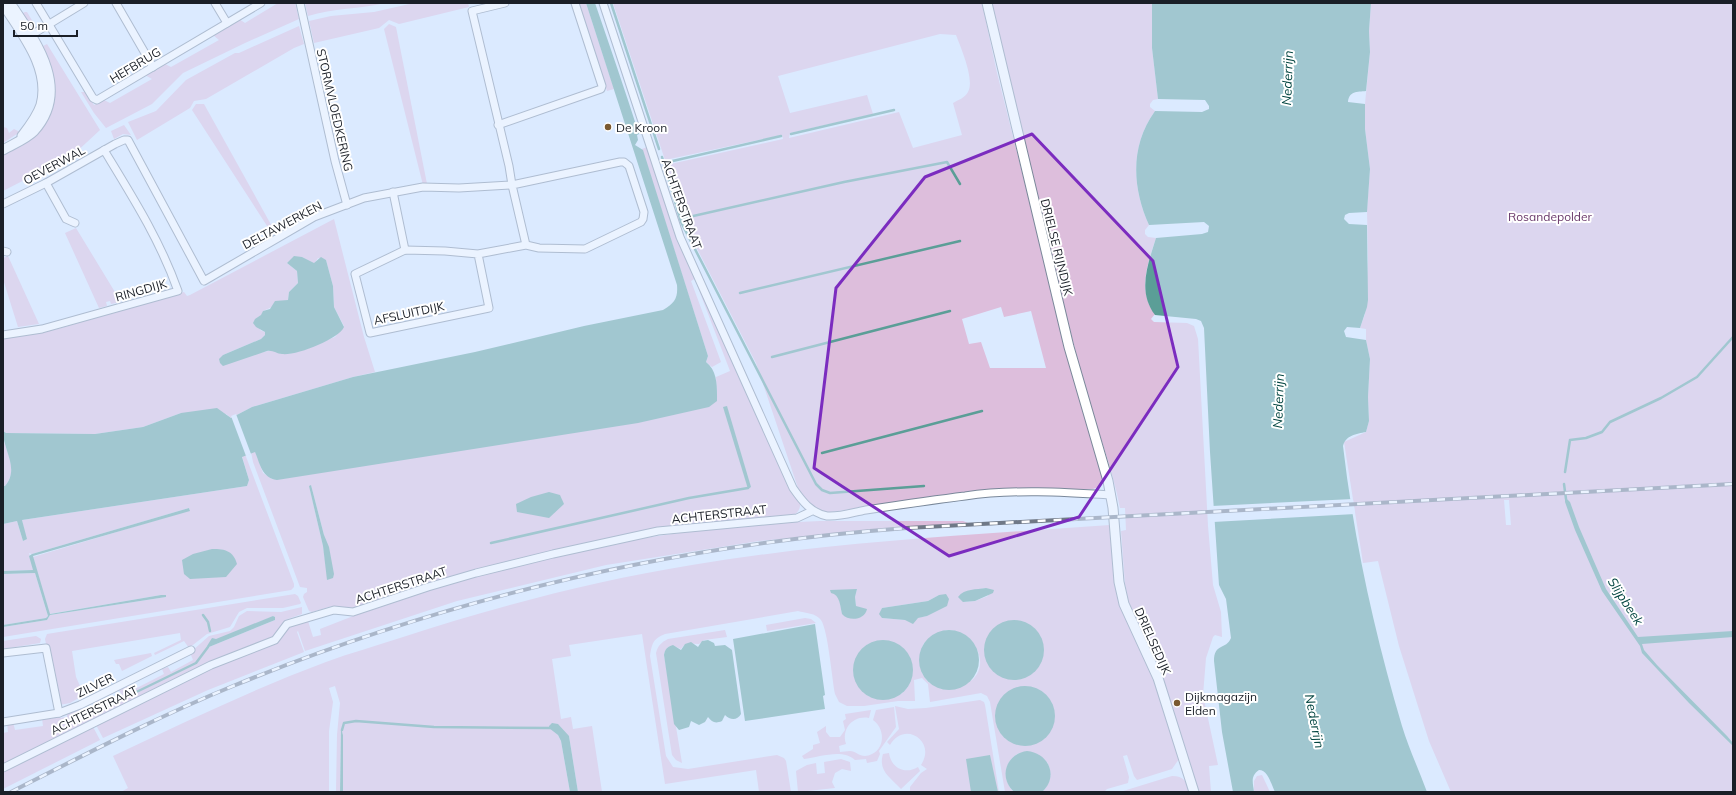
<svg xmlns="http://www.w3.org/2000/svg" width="1736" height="795" font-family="Mulish,sans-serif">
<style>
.green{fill:#ddbedc;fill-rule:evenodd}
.water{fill:#5b9e97}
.pier{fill:#dbeaff}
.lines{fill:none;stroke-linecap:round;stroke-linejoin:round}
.stream{stroke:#5b9e97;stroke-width:2.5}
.minor-casing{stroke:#7a889a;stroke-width:9}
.tertiary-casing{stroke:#7a889a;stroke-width:11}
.minor{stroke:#fff;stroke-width:7}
.tertiary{stroke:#fff;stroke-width:9}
.rail-casing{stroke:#707987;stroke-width:4}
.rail{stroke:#fff;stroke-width:2.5;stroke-dasharray:8;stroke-linecap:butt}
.marked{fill:none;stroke:#7b2cbf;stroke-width:3;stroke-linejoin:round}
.poi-dot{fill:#7a5930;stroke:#fff;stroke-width:1.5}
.labels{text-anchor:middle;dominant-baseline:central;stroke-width:4;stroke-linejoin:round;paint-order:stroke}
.street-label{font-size:12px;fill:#1a1f27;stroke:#fff}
.poi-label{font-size:12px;fill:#1a1f27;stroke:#fff;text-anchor:start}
.park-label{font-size:12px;fill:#69386a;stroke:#fff}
.water-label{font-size:13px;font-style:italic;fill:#01443f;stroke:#fff}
</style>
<rect width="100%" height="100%" fill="#dbeaff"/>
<g class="green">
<path d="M278 3H295L299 19 245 43 183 73 152 104 106 128 94 113 81 92H85L94 105 104 100 110 103 152 79 145 75 165 64 171 67 219 40 213 35 239 19 245 23Z"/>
<path d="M305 3H385C360 9 333 8 308 16Z"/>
<path d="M414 3H468L469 7 399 24 389 20 379 28 314 43 309 21 331 16 374 12Z"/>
<path d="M578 3H586L614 89 607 91Z"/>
<path d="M613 3H982L997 73 1076 387 1101 468 1102 482 1101 486 1093 489H1035L936 496 825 513C812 508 805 499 798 488L756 363 690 235 684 222 666 165 783 139 782 135 665 160ZM940 34 956 35C961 48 975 80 968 92 965 98 958 100 953 103L962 135 913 148 899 112 789 138 790 133 873 114 867 95 790 113 778 76ZM1001 307 1004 317 1031 311 1046 368H990L981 342 969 344 962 319Z"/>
<path d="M992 3H1152V48L1158 99 1153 100 1150 104V107L1155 111C1130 146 1132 187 1149 225L1145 230V234L1148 237 1156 238C1148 262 1137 291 1155 314L1151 319 1154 322 1187 323 1194 326 1198 339 1208 526 1213 585 1221 612 1222 637 1215 635 1213 637 1206 658 1203 695 1218 765 1209 766 1211 792H1198L1129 604 1125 584 1121 531 1126 530 1125 508H1120C1112 465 1095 425 1084 383 1051 257 1017 130 992 3Z"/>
<path d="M1371 3H1733V792H1451L1429 741 1399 646 1378 561 1363 563 1344 442 1366 432 1369 421 1368 397 1370 359 1366 340V329L1360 328 1365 314 1368 259 1367 209 1370 169 1365 129V104L1370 52 1369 31ZM1504 500H1509L1511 525H1506Z"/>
<path d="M25 12H27L36 27C28 29 25 20 21 14Z"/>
<path d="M389 24 396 27 427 184 423 185 384 29Z"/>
<path d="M299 26 304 44 294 48 206 99 194 101 190 108 137 140 128 122 156 111 186 80 235 53H239Z"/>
<path d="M47 44 100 130 73 155 3 191V155L27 140 51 69 43 46Z"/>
<path d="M196 104H204L274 230 271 232 192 110Z"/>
<path d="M124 125 131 135 123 134 114 139 111 131Z"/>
<path d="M3 127 7 128 9 133 14 129 20 132 3 143Z"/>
<path d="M647 147 696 278 691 281 721 362 712 367 706 362 708 356 642 149Z"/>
<path d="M334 219 364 337 375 372 353 377 252 407 231 418 226 414 181 413 143 427 95 434 6 433 3 431V338L54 330 184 292 187 296 190 295ZM302 257 314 264 318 258 326 260 333 286 334 307 344 326 335 337 293 353 282 354 272 350 260 353 223 355 261 339 265 335V332L260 330 263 311 288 300 289 292 298 283 297 271 287 263Z"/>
<path d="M76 228 121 302 111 304 110 301 106 302 107 306 99 308 65 233Z"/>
<path d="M8 256 39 324 18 327 3 279V258Z"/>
<path d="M699 284 800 503C801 509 797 513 793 516 756 518 720 520 684 526 573 542 464 579 356 609L332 606 312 612 309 611 303 597 304 594 307 592V588L300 587 253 462 251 452 255 451 263 473 272 479 717 398 716 377 730 371 697 285ZM311 485 324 535 328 580 323 546 310 490Z"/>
<path d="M3 439C8 455 18 471 5 486H3Z"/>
<path d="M245 454 294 584V587L291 590 3 637V627L47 620 50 615 166 597V595H161L49 614 33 557 190 510 189 508 32 554 29 553 34 570 3 571V524L17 521 23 541 26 539 22 520 247 486 249 480 242 456Z"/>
<path d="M820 521H963L968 523 903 527 759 541 606 565 457 601 305 651 298 631 297 632 304 652 208 690 103 738 95 723 200 673 278 642 289 626 308 621 313 637 321 635 320 629 402 597 524 563 630 540 735 525Z"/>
<path d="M1110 525 1113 569 1121 609 1157 686 1179 759 1172 769 1137 780 1134 776 1127 755 1123 756 1129 777 1128 783 1107 789 1104 792H1042C1051 783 1053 773 1047 762L1019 753C1004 761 1001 780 1014 792H1005L990 702 987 696 981 693 930 702 928 684 922 678 914 680 915 701H898L864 706H847L839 702 835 694C832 679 828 630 821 620 816 613 805 613 798 611L665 634C653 639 652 643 650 656L666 756 673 767 688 769 777 755 784 758 786 761 791 792H759L756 770 665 784 642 634 569 645 571 656 552 659 561 719 571 717 573 729 592 726 602 792H578L569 736 552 729 558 735 561 741 570 792H343V735L341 729 340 792H336L337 735 340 703 335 686 329 688 333 702 329 731V792H121L128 788 113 756C183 723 253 689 326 662 350 653 376 646 400 638 495 607 593 581 692 565 830 542 970 535 1110 525ZM986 588 988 596 975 601 963 602 981 589ZM857 589 855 597 856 606 842 613 839 598 835 594ZM939 595 927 616 905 620 882 618 881 610 882 608 928 601ZM946 630C972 629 992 662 972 680 965 685 950 687 942 689L928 682 922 673 920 653 924 643ZM868 644 908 687 901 694 870 697C850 685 849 658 868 644Z"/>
<path d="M35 573 48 616 46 618 3 625V574Z"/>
<path d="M295 594 298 596 301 603 300 604 283 608H247L239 612 230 627 207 634 189 648 184 641 155 655 154 653 181 640 180 633 72 651 76 677 84 695 70 703 60 705 58 701H61L60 698H57L45 639 47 634Z"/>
<path d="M302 607V614L285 620 273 639 3 767V733L8 732 7 723 13 722 15 730 43 726 42 718 59 715 60 718 67 717V714L82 708H84L87 713 97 708 94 702 99 700 102 705 122 695 119 690 131 685 133 690 164 674 162 669 168 667 171 672 193 660 191 655 193 653 192 651 209 636 230 631 234 627 239 616 247 611 281 612ZM274 616 275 620 209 647 207 646 211 642Z"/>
<path d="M805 618 811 619 816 623 767 631 766 625Z"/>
<path d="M725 630 727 637 704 640 699 644C692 644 686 641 681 649 673 645 666 644 664 655L682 763 676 760 672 755 656 653C658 645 662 642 668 639Z"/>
<path d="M36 636 41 639 40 643 3 649V641Z"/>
<path d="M151 653 152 656 122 671 119 664H116L114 660Z"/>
<path d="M980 700 984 702 985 705 999 792H910V787L921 773 927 769 921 765C937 741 904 720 890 745L887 742 899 729 895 706 908 709 926 708Z"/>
<path d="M894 707 896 727 879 751 880 754 877 761 867 763 866 759 855 760C843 748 819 757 804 759L802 756 813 749V745L820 743 817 732 826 726V732L830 737H840L845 730 843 721 846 719 845 714 871 710 869 718C853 715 841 729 846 744L839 746 840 752C843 752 847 751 850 751 855 751 859 756 865 756 885 754 887 730 873 720L876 710Z"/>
<path d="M92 725 100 740 3 789V771Z"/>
<path d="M889 753C891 768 905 775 918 767L920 771 901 789C890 777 878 771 883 754Z"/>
<path d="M841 759 850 762 851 771 842 769 835 773 832 782 835 788 798 792 796 771 807 765 816 763 817 774 825 773 824 762Z"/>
<path d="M1262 775 1270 792H1254V781L1257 776Z"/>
<path d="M1172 776C1184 776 1187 782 1190 792H1120Z"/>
</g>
<g class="water">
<path d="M586 3H595C610 47 625 90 639 134L637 135 638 140 635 145 643 150 708 356 706 362C718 371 717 388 717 401L709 407 638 423 277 480C262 478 260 464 255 452L242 457 249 480 247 486 22 520 27 539 23 541 17 521 3 524V486H5C20 468 3 451 3 431L6 433 95 434 143 427 181 413 217 408 231 418 252 407 353 377 475 352 584 326 663 310C675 303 678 298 677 285Z"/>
<path d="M1152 3H1371L1369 31 1370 52 1366 91C1357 92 1349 91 1348 102L1365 104V129L1370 169 1367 212 1349 213 1345 215 1344 219 1349 224 1367 225 1368 300 1367 307 1360 328 1347 327 1344 331 1346 337 1366 340 1370 359 1368 397 1369 421 1366 432C1356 434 1346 435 1343 446 1354 541 1375 635 1402 726 1409 749 1419 770 1427 792H1275C1271 784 1268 770 1259 770 1250 776 1253 783 1254 792H1233L1222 732 1214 661C1214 643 1226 650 1231 638L1226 599 1219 585 1210 452 1204 328 1201 321 1196 319 1155 315C1137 291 1148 264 1156 238L1202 234 1208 232 1209 226 1204 222 1149 225C1132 187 1130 146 1155 111L1202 112 1209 109V106L1205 100 1158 99 1152 48Z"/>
<path d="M294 256 302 257 314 263 321 257 326 260 333 286 334 307 344 327C339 339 296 356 282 354 277 354 273 350 267 351L223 366 220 363 219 359 223 355 261 339 265 335V332L256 327 253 323 255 319 261 315 263 311 270 309 275 301 288 300 289 292 298 283 297 271 287 263Z"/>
<path d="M727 406 751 487 748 489 723 407Z"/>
<path d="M311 485 324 535 329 547 334 574 333 578 327 580 323 546 309 486Z"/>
<path d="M549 492 560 495 564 504 549 518 517 512 516 504 531 497Z"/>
<path d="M1565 497 1570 502 1579 527 1606 589 1638 637 1733 631V637L1642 644 1644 650 1657 665 1727 736 1733 743V746L1689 703 1642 653 1640 646 1602 591 1575 530 1565 502Z"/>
<path d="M189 508 190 511 33 556 50 614 161 595H166V597L50 615 47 620 3 627V625L46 618 48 616 35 573 3 574V571L33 570 29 556 32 554Z"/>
<path d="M212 549C226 549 233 551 237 564L226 577 190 579 184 574 182 560 193 554Z"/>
<path d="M986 588 994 590 993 593 975 601 963 602 958 597C965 588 976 590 986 588Z"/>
<path d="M857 589 855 597 856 606 867 609C865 620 849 622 842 614 840 605 840 595 831 593L830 590Z"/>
<path d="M946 594 949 599 947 606 927 616 918 618 913 624 905 620 882 618 879 614 882 608 928 601 939 595Z"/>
<path d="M273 616 275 617V620L209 647 207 646 212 638 216 639Z"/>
<circle cx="1014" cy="650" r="30"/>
<path d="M815 624 825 695 823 696 825 709 745 721 733 639Z"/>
<circle cx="949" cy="660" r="30"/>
<path d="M708 640 714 643 715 646 725 645 732 650 741 714C737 721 730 720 725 715L722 721C715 724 712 722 708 717L705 722 699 725 691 721 689 727 679 730 674 724 664 655C665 649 667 647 673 645L681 650 685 644 691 642 698 647 702 641Z"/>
<circle cx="883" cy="670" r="30"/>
<circle cx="1025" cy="716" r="30"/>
<path d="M552 723 558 724 569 736 578 792H570L561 741 558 735 549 728V726Z"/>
<path d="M341 728 343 735V792H340Z"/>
<path d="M1027 751C1049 753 1059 777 1042 792H1014C998 777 1006 754 1027 751Z"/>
<path d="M990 755 998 792H971L966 759Z"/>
</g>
<g class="pier">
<path d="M236 414 251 454 246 456 231 416Z"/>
<path d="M1353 499 1355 514 1213 522 1212 506Z"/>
</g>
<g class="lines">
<g class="stream">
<path d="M611 3 659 149"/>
<path d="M791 134 894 110"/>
<path d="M662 157 681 222 816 484 822 490 830 493 924 486"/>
<path d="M664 163 781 136"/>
<path d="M680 219 844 182 947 162 960 184"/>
<path d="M740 293 960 241"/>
<path d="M772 357 950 311"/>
<path d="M822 453 982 411"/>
<path d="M1565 472 1570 440 1586 438 1602 432 1610 422 1661 398 1697 377 1733 337"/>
<path d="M1564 484 1566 499"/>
<path d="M491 543 689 498 748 488"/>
<path d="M203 615 208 622 210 631"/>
<path d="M87 716 196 663 208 647"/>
<path d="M342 730 344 723 356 721 434 727 551 728"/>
</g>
<g class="minor-casing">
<g id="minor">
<path d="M36 3 93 98 97 100 261 3"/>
<path d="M116 3 153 67"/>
<path d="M215 3 227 23"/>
<path d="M300 3 335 161 347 205"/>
<path d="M603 3 680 237 793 488C802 501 811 513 827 516 841 517 854 512 866 510 899 505 932 500 965 496 1013 489 1063 492 1111 495"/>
<path d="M28 37 84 3"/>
<path d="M498 125 601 89 602 86 575 3"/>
<path d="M46 183 66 219 75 223"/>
<path d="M393 192 405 250"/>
<path d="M3 204 46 183 115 144 124 140H128L204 281 314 217 364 198 423 187 459 188 512 185 509 166 472 11 505 3"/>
<path d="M3 251 7 252"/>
<path d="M478 254 489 308 370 333 355 274 405 250 445 251 478 254 526 245 539 248 585 249 641 222 643 219 644 212 629 166 624 162H620L512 185 526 245"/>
<path d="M3 335 42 329 178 291C160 240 132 196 104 150"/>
<path d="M3 653 46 648 59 713"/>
<path d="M3 722 59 713 80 705 191 650"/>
<path d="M3 768 211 665 275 640 287 624 334 610 353 612 428 587 476 573 553 554 658 531 797 518 812 511"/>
</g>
</g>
<g class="tertiary-casing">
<g id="tertiary">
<path d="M987 3 1069 347 1108 481 1113 508 1119 582 1124 604 1158 678 1194 792"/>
<path d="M3 4C21 33 51 68 41 105 37 117 29 127 22 136"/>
<path d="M3 150C13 144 26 139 34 131 72 89 35 40 10 3"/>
</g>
</g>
<use href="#minor" class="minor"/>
<use href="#tertiary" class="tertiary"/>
<g class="rail-casing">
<path id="rail" d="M11 792C84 755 157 717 233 686 448 598 675 545 907 528L1733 484"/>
</g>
<use href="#rail" class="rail"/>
</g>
<path d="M0 0H1736V795H0ZM1032 134 1153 261 1178 367 1079 517 949 556 814 468 836 288 925 177Z" fill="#dbeaff" fill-opacity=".55" fill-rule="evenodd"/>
<path class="marked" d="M1032 134 1153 261 1178 367 1079 517 949 556 814 468 836 288 925 177Z"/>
<g class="poi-dot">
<circle cx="608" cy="127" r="4"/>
<circle cx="1177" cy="703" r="4"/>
</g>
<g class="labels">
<g class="street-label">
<text transform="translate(135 65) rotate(-31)">HEFBRUG</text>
<text transform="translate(335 110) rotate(77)">STORMVLOEDKERING</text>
<text transform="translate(54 165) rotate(-28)">OEVERWAL</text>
<text transform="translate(682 204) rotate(70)">ACHTERSTRAAT</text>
<text transform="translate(282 225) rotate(-28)">DELTAWERKEN</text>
<text transform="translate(1057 247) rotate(76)">DRIELSE RIJNDIJK</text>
<text transform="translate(141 290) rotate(-16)">RINGDIJK</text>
<text transform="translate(409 313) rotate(-12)">AFSLUITDIJK</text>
<text transform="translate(719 514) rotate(-6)">ACHTERSTRAAT</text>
<text transform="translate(401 585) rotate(-18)">ACHTERSTRAAT</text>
<text transform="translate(1153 641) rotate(66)">DRIELSEDIJK</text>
<text transform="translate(95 685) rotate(-26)">ZILVER</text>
<text transform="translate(94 710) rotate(-26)">ACHTERSTRAAT</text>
</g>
<g class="poi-label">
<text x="616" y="127">De Kroon</text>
<text x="1185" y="696">Dijkmagazijn<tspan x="1185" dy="14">Elden</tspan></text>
</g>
<g class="park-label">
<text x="1550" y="216">Rosandepolder</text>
</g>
<g class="water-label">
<text transform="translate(1287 78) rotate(-88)">Nederrijn</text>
<text transform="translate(1278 401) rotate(-88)">Nederrijn</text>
<text transform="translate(1626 601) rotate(57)">Slijpbeek</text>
<text transform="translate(1315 721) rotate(79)">Nederrijn</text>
</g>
</g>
<rect width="1736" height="795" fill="none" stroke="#1a1f27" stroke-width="8"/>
<path d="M14 30v6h63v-6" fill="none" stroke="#1a1f27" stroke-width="2"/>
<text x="20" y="30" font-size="12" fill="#1a1f27" stroke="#ffffff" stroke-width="3" paint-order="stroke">50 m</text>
</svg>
